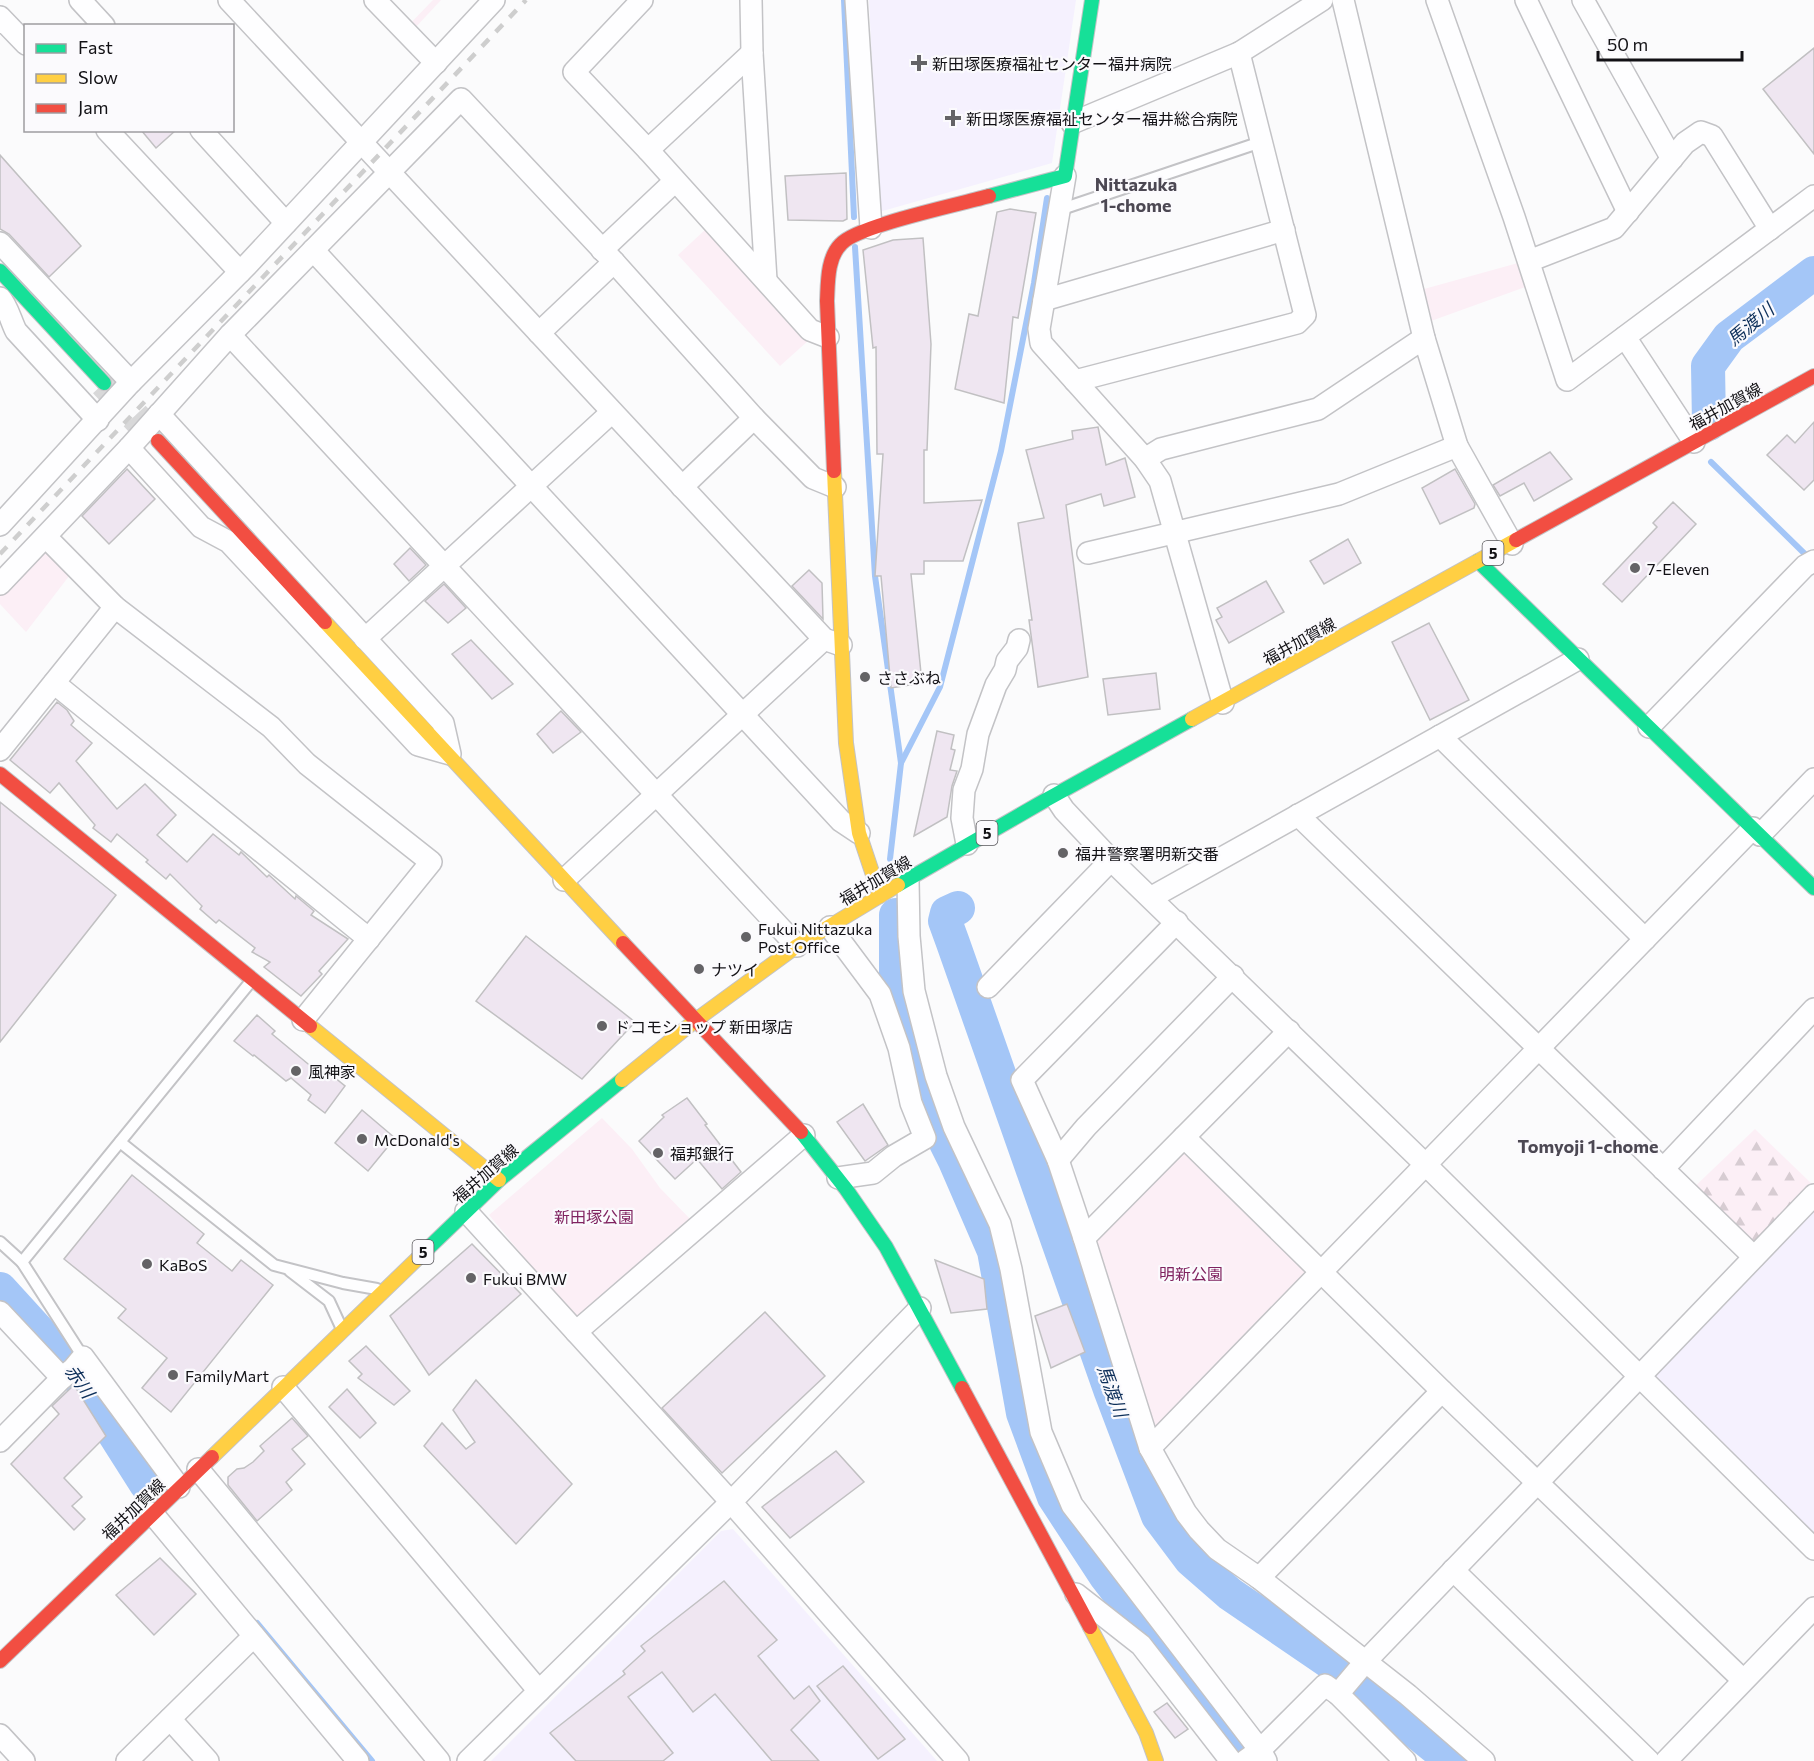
<svg xmlns="http://www.w3.org/2000/svg" width="1814" height="1761" font-family="Commissioner,'Noto Sans JP',sans-serif">
<style>
.built{fill:#f5f1fe}
.green{fill:#fceff6}
.forest{fill:url(#forest-firs)}
.lines{fill:none;stroke-linecap:round;stroke-linejoin:round}
.stream{stroke:#a4c6f7;stroke-width:6}
.river{stroke:#a4c6f7;stroke-width:34}
.building{fill:#efe6f1;stroke:#c1c0c2;stroke-width:1.5}
.secondary-tunnel{stroke:#d8d8d9;stroke-width:30;stroke-dasharray:30 15;stroke-linecap:butt}
.lane-casing{stroke:#c3c3c6;stroke-width:14}
.street-casing{stroke:#c3c3c6;stroke-width:24}
.fast-casing{stroke:#c3c3c6;stroke-width:16}
.slow-casing{stroke:#c3c3c6;stroke-width:16}
.jam-casing{stroke:#c3c3c6;stroke-width:16}
.lane{stroke:#fefeff;stroke-width:10}
.street{stroke:#fefeff;stroke-width:21}
.fast{stroke:#16e098;stroke-width:14}
.slow{stroke:#ffcf43;stroke-width:14}
.jam{stroke:#f24e42;stroke-width:14}
.rail{stroke:#cecece;stroke-width:4.5;stroke-dasharray:10 10;stroke-linecap:butt}
.poi-dot{fill:#646366;stroke:#fbfafd;stroke-width:2}
.labels{text-anchor:middle;dominant-baseline:central;stroke-width:4.5;stroke-linejoin:round;paint-order:stroke}
.shield{fill:#fbfafd;stroke:#58575b;stroke-width:1.5}
.shield-label{font-size:15px;font-weight:bold;fill:#121115}
.poi-label{font-size:16px;fill:#121115;stroke:#fbfafd;text-anchor:start}
.street-label{font-size:16px;fill:#121115;stroke:#fbfafd}
.park-label{font-size:16px;fill:#802360;stroke:#fbfafd}
.neighbourhood-label{font-size:18px;font-weight:bold;fill:#4c4853;stroke:#fbfafd}
.water-label{font-size:18px;font-style:italic;fill:#0d2f5a;stroke:#fbfafd}
</style>
<defs>
<pattern id="forest-firs" width="22" height="20" patternUnits="userSpaceOnUse" patternTransform="scale(1.5)"><rect width="22" height="20" fill="#fceff6"/><path d="M5 1l3.5 6h-7zM16 11l3.5 6h-7z" fill="#d7ccd2"/></pattern>
</defs>
<rect width="100%" height="100%" fill="#fbfbfc"/>
<g class="built">
<path d="M869 0H1076L1052 163 879 212Z"/>
<path d="M1814 1205V1533L1650 1374Z"/>
<path d="M733 1529 937 1761H491L721 1531Z"/>
</g>
<g class="green">
<path d="M433 0H441L413 30 408 26Z"/>
<path d="M707 228 809 340 780 366 678 255Z"/>
<path d="M1518 263 1528 286 1431 321 1424 289Z"/>
<path d="M46 537 76 567 26 632 0 604V584Z"/>
<path d="M602 1118 632 1149 660 1188 694 1223 577 1321 489 1215Z"/>
<path d="M1184 1137 1321 1272 1150 1448 1084 1238Z"/>
</g>
<path class="forest" d="M1755 1129 1814 1186 1754 1257 1688 1193Z"/>
<g class="lines">
<g class="stream">
<path d="M844 0 854 217"/>
<path d="M855 247 875 576 901 763"/>
<path d="M1711 462 1809 558"/>
<path d="M890 859 901 763 940 687 1001 451 1034 283 1047 198"/>
<path d="M257 1623 372 1761"/>
</g>
<g class="river">
<path d="M1709 424 1708 366 1729 337 1814 273"/>
<path d="M958 908 947 913 945 921 953 943 1111 1392 1158 1516 1191 1560 1230 1594 1328 1661 1452 1761"/>
<path d="M896 915V977L924 1099 955 1161 994 1251 1023 1413 1054 1497 1105 1575 1249 1761"/>
<path d="M0 1289 73 1369 146 1484"/>
</g>
</g>
<g class="building">
<path d="M1814 48V154L1763 89Z"/>
<path d="M141 130H176L156 148Z"/>
<path d="M0 155 81 246 49 277 9 234 0 229Z"/>
<path d="M846 173 847 219 843 221 788 220 785 176Z"/>
<path d="M1010 209 1036 213 1018 318 1013 317 1004 403 955 389 969 314 978 316 997 212Z"/>
<path d="M923 238 931 344 927 450H924V503L982 500 963 561H924V574H911L922 683 891 688 881 576H875L883 454H877L876 347 873 348 863 250 893 240Z"/>
<path d="M1814 422V480L1804 490 1767 455 1787 435 1795 443Z"/>
<path d="M1098 427 1106 465 1125 458 1135 497 1104 506 1101 494 1066 505 1088 677 1038 687 1029 620H1032L1018 523 1044 518 1026 450 1073 439 1072 431Z"/>
<path d="M1550 452 1572 479 1534 501 1524 483 1500 496 1493 485Z"/>
<path d="M127 469 155 499 109 544 82 516Z"/>
<path d="M1455 469 1475 504 1474 508 1440 524 1422 488Z"/>
<path d="M1673 502 1696 524 1622 602 1603 584 1657 527 1653 523Z"/>
<path d="M1348 539 1361 563 1324 584 1310 561Z"/>
<path d="M410 548 426 565 409 581 394 564Z"/>
<path d="M809 570 822 583 823 619 792 586Z"/>
<path d="M1266 581 1284 612 1229 643 1216 620 1222 617 1217 608Z"/>
<path d="M444 584 466 608 448 623 425 601Z"/>
<path d="M1429 623 1469 700 1430 720 1392 642Z"/>
<path d="M471 640 513 684 492 699 452 654Z"/>
<path d="M1156 673 1160 709 1108 715 1103 679Z"/>
<path d="M57 702 67 710 74 721 71 725 92 743 76 761 117 809 145 784 176 815 157 835 187 862 213 834 239 855 241 852 267 877 269 875 295 899 296 896 314 911 311 915 348 939 319 971 322 974 301 996 264 967 270 962 252 952 255 948 219 920 216 923 200 909 202 906 170 874 166 879 146 862 148 860 117 834 111 842 93 828 95 825 59 783 50 793 10 760Z"/>
<path d="M561 711 581 732 553 753 537 734Z"/>
<path d="M937 731 954 735 951 749 955 750 950 770 957 771 952 786 947 817 914 836Z"/>
<path d="M0 802 116 895 0 1042Z"/>
<path d="M526 936 635 1022 582 1079 476 1001Z"/>
<path d="M257 1015 275 1031 272 1034 325 1078 329 1073 345 1086 325 1113 308 1100 311 1095 291 1078 286 1081 254 1055 253 1056 234 1041Z"/>
<path d="M687 1098 707 1124 705 1125 741 1172 722 1189 697 1159 675 1179 639 1141 664 1117 662 1115Z"/>
<path d="M863 1104 888 1145 865 1161 837 1122Z"/>
<path d="M362 1110 395 1138 368 1171 335 1143Z"/>
<path d="M132 1175 204 1234 197 1243 232 1271 241 1260 273 1285 171 1412 142 1388 167 1358 118 1318 126 1309 64 1259Z"/>
<path d="M472 1244 521 1294 429 1375 390 1316Z"/>
<path d="M935 1260 984 1279 987 1309 951 1313Z"/>
<path d="M1067 1304 1085 1352 1051 1368 1035 1316Z"/>
<path d="M765 1312 825 1376 722 1473 662 1408Z"/>
<path d="M366 1346 410 1391 394 1405 358 1378 362 1374 349 1361Z"/>
<path d="M476 1380 572 1484 516 1544 424 1446 442 1423 466 1449 475 1442 453 1410Z"/>
<path d="M74 1385 106 1436 64 1478 82 1497 72 1506 85 1519 74 1530 11 1464 59 1414 52 1406Z"/>
<path d="M347 1389 376 1423 360 1438 329 1407Z"/>
<path d="M292 1418 308 1436 292 1449 305 1464 286 1482 292 1490 257 1521 228 1485V1477L237 1469 244 1468 253 1462 264 1451 260 1446Z"/>
<path d="M836 1451 864 1482 790 1538 762 1507Z"/>
<path d="M160 1558 196 1594 154 1635 116 1595Z"/>
<path d="M724 1581 777 1640 758 1656 794 1699 809 1686 820 1701 791 1730 819 1761H772L715 1694 693 1712 662 1672 628 1697 673 1753 663 1761H576L550 1733 625 1674 623 1671 645 1651 641 1646Z"/>
<path d="M843 1666 905 1739 878 1759 817 1686Z"/>
<path d="M1167 1703 1188 1729 1175 1738 1154 1712Z"/>
</g>
<g class="lines">
<path class="secondary-tunnel" d="M104 383 158 441"/>
<g class="lane-casing">
<g id="lane">
<path d="M1059 210 1261 142"/>
<path d="M120 1142 274 1265 343 1283 377 1289"/>
<path d="M0 1242 22 1262"/>
<path d="M290 1271 329 1301 341 1327"/>
<path d="M83 1357 22 1262 252 980"/>
</g>
</g>
<g class="street-casing">
<g id="street">
<path d="M80 0 104 26"/>
<path d="M229 0 824 639 841 645"/>
<path d="M375 0 436 63"/>
<path d="M642 0 574 72 648 150 810 330 828 337"/>
<path d="M751 0 752 53 766 280"/>
<path d="M856 0 871 228"/>
<path d="M1343 0 1424 338 1457 446 1512 544"/>
<path d="M1437 0 1514 217 1567 380 1814 196"/>
<path d="M1526 0 1628 212"/>
<path d="M1583 0 1672 159"/>
<path d="M0 17 26 44"/>
<path d="M1072 123 1239 53 1322 0"/>
<path d="M107 130 240 272"/>
<path d="M201 130 286 223"/>
<path d="M648 150 752 53"/>
<path d="M1065 176 1039 329 1041 343 1145 459 1160 481 1223 703"/>
<path d="M0 243 131 382"/>
<path d="M313 250 841 821 859 833"/>
<path d="M602 250 675 181"/>
<path d="M1529 261 1614 228 1685 143 1701 132 1712 136 1770 229"/>
<path d="M0 298C7 305 11 321 16 331L98 420"/>
<path d="M1044 300 1284 230"/>
<path d="M539 333 614 262"/>
<path d="M230 335 797 946"/>
<path d="M1625 337 1694 442"/>
<path d="M1075 381 1297 323 1305 315 1239 53"/>
<path d="M129 448 201 527 229 542 418 745 450 754 443 723 159 414"/>
<path d="M1145 459 1161 449 1318 409 1424 338"/>
<path d="M682 487 754 418"/>
<path d="M0 525 131 382 247 265 494 0"/>
<path d="M46 537 115 607 271 727 307 764 431 862 303 1020"/>
<path d="M1088 553 1339 494 1457 446"/>
<path d="M0 584 129 448 230 335 461 99 614 262 754 418 813 478 835 487"/>
<path d="M365 639 612 412"/>
<path d="M54 683 369 939"/>
<path d="M1649 727 1805 566 1814 561"/>
<path d="M1440 736 1645 939"/>
<path d="M0 750 115 607"/>
<path d="M1054 795 1064 810 1111 860 1426 1165 1814 1549"/>
<path d="M1298 815 1754 1257"/>
<path d="M1760 835 1814 779"/>
<path d="M967 844 962 818 964 790 972 769 978 734 996 685 1005 670 1007 661 1017 648 1019 640"/>
<path d="M564 880 824 639"/>
<path d="M908 880 909 936 914 991 936 1076 954 1127 1000 1224 1011 1269 1041 1432 1072 1505 1260 1750 1266 1761"/>
<path d="M1152 897 1578 659"/>
<path d="M830 927 880 994 899 1048 911 1103 925 1138 894 1156 873 1173 838 1178"/>
<path d="M988 987 1111 860"/>
<path d="M1289 1031 1084 1238 1150 1448 1186 1513 1199 1530 1217 1549 1259 1578 1408 1695 1484 1761"/>
<path d="M1184 1137 1442 1391 1743 1680"/>
<path d="M1058 1160 1086 1127 1233 976"/>
<path d="M1663 1169 1814 1009"/>
<path d="M466 1211 731 1502 958 1761"/>
<path d="M1084 1238 1058 1160 1022 1080 1177 922"/>
<path d="M0 1312 62 1378 0 1441"/>
<path d="M576 1332 804 1135"/>
<path d="M62 1378 73 1369 83 1357 179 1487"/>
<path d="M283 1387 539 1691"/>
<path d="M1150 1448 1753 828"/>
<path d="M198 1469 439 1761"/>
<path d="M152 1513 358 1761"/>
<path d="M1453 1570 1649 1761"/>
<path d="M1259 1578 1442 1391"/>
<path d="M1076 1594 1141 1645 1231 1761"/>
<path d="M1338 1694 1365 1662 1814 1195"/>
<path d="M170 1719 208 1761"/>
<path d="M0 1735 24 1761"/>
<path d="M127 1761 254 1636"/>
<path d="M468 1761 731 1502 920 1308"/>
<path d="M1245 1761 1260 1750 1325 1685 1338 1694 1405 1761"/>
<path d="M1666 1761 1814 1608"/>
</g>
</g>
<g class="fast-casing">
<g id="fast">
<path d="M989 196 1065 176 1092 0"/>
<path d="M0 271 104 383"/>
<path d="M1478 561 1814 888"/>
<path d="M898 885 1044 801 1192 719"/>
<path d="M801 1132 846 1189 886 1247 962 1388"/>
<path d="M418 1258 499 1180 622 1080"/>
</g>
</g>
<g class="slow-casing">
<g id="slow">
<path d="M834 471 846 743 859 833 880 896"/>
<path d="M325 622 623 943"/>
<path d="M1192 719 1516 540"/>
<path d="M310 1026 499 1180"/>
<path d="M622 1080 696 1020 797 946 898 885"/>
<path d="M212 1457 418 1258"/>
<path d="M1090 1627 1146 1733 1156 1761"/>
</g>
</g>
<g class="jam-casing">
<g id="jam">
<path d="M158 441 325 622"/>
<path d="M834 471 827 301C828 282 827 258 841 244 856 226 961 204 989 196"/>
<path d="M1516 540 1814 376"/>
<path d="M0 774 310 1026"/>
<path d="M623 943 801 1132"/>
<path d="M962 1388 1090 1627"/>
<path d="M0 1661 212 1457"/>
</g>
</g>
<use href="#lane" class="lane"/>
<use href="#street" class="street"/>
<use href="#fast" class="fast"/>
<use href="#slow" class="slow"/>
<use href="#jam" class="jam"/>
<path class="rail" d="M0 554 526 0"/>
</g>
<g class="poi-dot">
<path d="M916 54h6v6h6v6h-6v6h-6v-6h-6v-6h6z"/>
<path d="M950 109h6v6h6v6h-6v6h-6v-6h-6v-6h6z"/>
<circle cx="1635" cy="568" r="6"/>
<circle cx="865" cy="677" r="6"/>
<circle cx="1063" cy="853" r="6"/>
<circle cx="746" cy="937" r="6"/>
<circle cx="699" cy="969" r="6"/>
<circle cx="602" cy="1026" r="6"/>
<circle cx="296" cy="1071" r="6"/>
<circle cx="362" cy="1139" r="6"/>
<circle cx="658" cy="1153" r="6"/>
<circle cx="147" cy="1264" r="6"/>
<circle cx="471" cy="1278" r="6"/>
<circle cx="173" cy="1375" r="6"/>
</g>
<g class="labels">
<g class="shield">
<rect x="1482.5" y="541" width="21" height="24" rx="4.5"/>
<rect x="976.5" y="821" width="21" height="24" rx="4.5"/>
<rect x="412.5" y="1240" width="21" height="24" rx="4.5"/>
</g>
<g class="shield-label">
<text x="1493" y="553">5</text>
<text x="987" y="833">5</text>
<text x="423" y="1252">5</text>
</g>
<g class="poi-label">
<text x="932" y="63">新田塚医療福祉センター福井病院</text>
<text x="966" y="118">新田塚医療福祉センター福井総合病院</text>
<text x="1647" y="568">7-Eleven</text>
<text x="877" y="677">ささぶね</text>
<text x="1075" y="853">福井警察署明新交番</text>
<text x="758" y="928">Fukui Nittazuka<tspan x="758" dy="18">Post Office</tspan></text>
<text x="711" y="969">ナツイ</text>
<text x="614" y="1026">ドコモショップ 新田塚店</text>
<text x="308" y="1071">風神家</text>
<text x="374" y="1139">McDonald's</text>
<text x="670" y="1153">福邦銀行</text>
<text x="159" y="1264">KaBoS</text>
<text x="483" y="1278">Fukui BMW</text>
<text x="185" y="1375">FamilyMart</text>
</g>
<g class="street-label">
<text transform="translate(1725 406) rotate(-29)">福井加賀線</text>
<text transform="translate(1299 641) rotate(-29)">福井加賀線</text>
<text transform="translate(875 880) rotate(-31)">福井加賀線</text>
<text transform="translate(485 1173) rotate(-41)">福井加賀線</text>
<text transform="translate(133 1509) rotate(-44)">福井加賀線</text>
</g>
<g class="park-label">
<text x="594" y="1216">新田塚公園</text>
<text x="1191" y="1273">明新公園</text>
</g>
<g class="neighbourhood-label">
<text x="1136" y="184">Nittazuka<tspan x="1136" dy="21">1-chome</tspan></text>
<text x="1588" y="1146">Tomyoji 1-chome</text>
</g>
<g class="water-label">
<text transform="translate(1750 324) rotate(-40)">馬渡川</text>
<text transform="translate(80 1381) rotate(55)">赤川</text>
<text transform="translate(1113 1391) rotate(70)">馬渡川</text>
</g>
</g>
<rect x="24" y="24" width="210" height="108" fill="#fbfafd" stroke="#9e9da0" stroke-width="1.5"/>
<rect x="36" y="44" width="30" height="9" fill="#16e098" stroke="#9e9da0" stroke-width="1.5"/>
<text x="78" y="54" font-size="18" fill="#121115">Fast</text>
<rect x="36" y="74" width="30" height="9" fill="#ffcf43" stroke="#9e9da0" stroke-width="1.5"/>
<text x="78" y="84" font-size="18" fill="#121115">Slow</text>
<rect x="36" y="104" width="30" height="9" fill="#f24e42" stroke="#9e9da0" stroke-width="1.5"/>
<text x="78" y="114" font-size="18" fill="#121115">Jam</text>
<path d="M1598 51v9h144v-9" fill="none" stroke="#121115" stroke-width="3"/>
<text x="1607" y="51" font-size="18" fill="#121115" stroke="#fbfafd" stroke-width="4.5" paint-order="stroke">50 m</text>
</svg>
